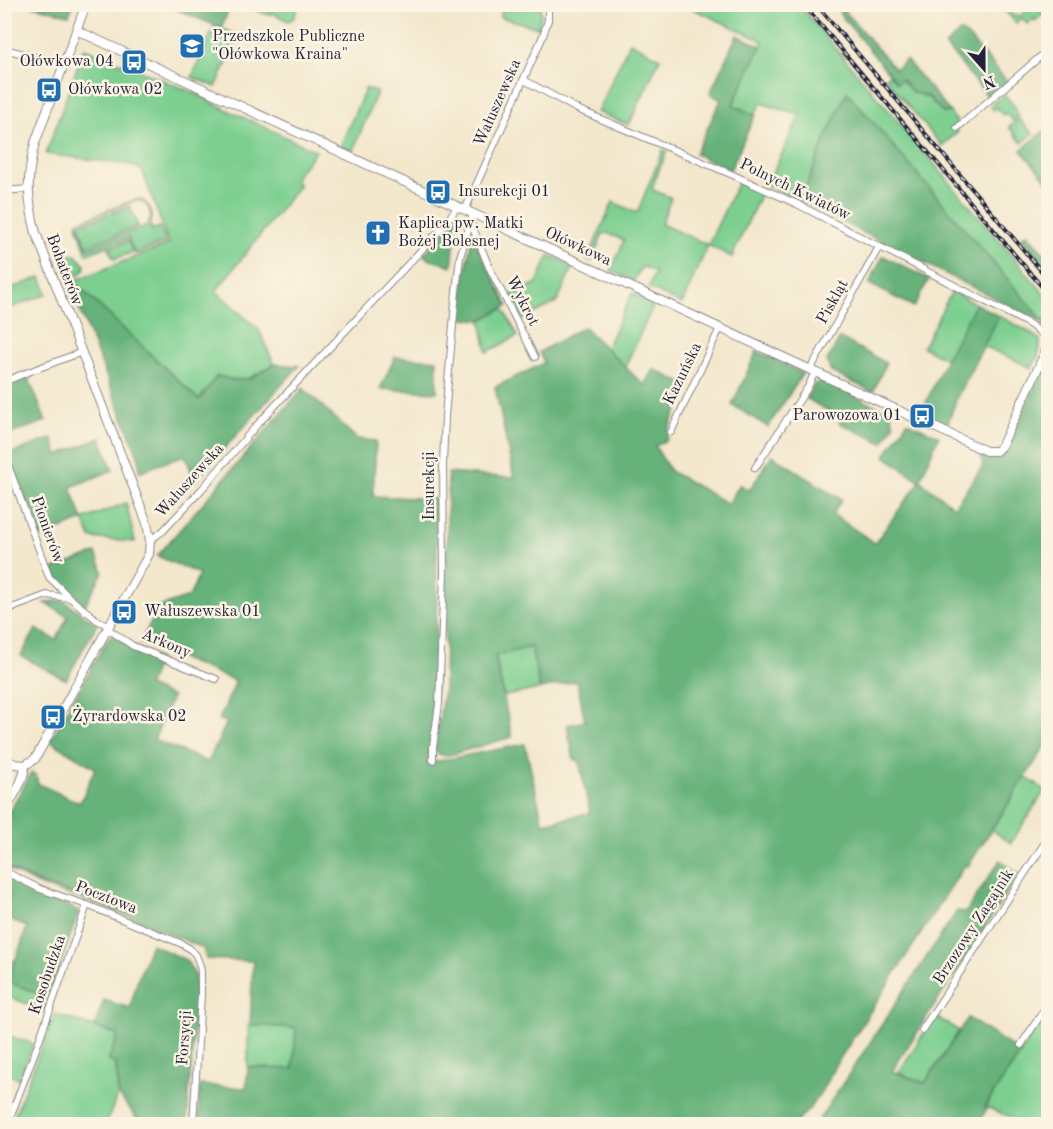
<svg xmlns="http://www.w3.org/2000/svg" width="1053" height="1129" font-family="'Old Standard TT',serif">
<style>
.green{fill:#7dcf90;stroke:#507866;stroke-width:1.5;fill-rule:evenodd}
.forest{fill:#66b27a;stroke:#446a5a;stroke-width:1.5}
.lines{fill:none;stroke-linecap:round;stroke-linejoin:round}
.minor-casing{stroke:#8a8484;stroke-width:8}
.tertiary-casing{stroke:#8a8484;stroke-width:10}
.minor{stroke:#fff;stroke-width:6}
.tertiary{stroke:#fff;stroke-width:8}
.rail-casing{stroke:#22223b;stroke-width:4}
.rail{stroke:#fcf5e5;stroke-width:1.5;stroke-dasharray:4.5;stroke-linecap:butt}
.labels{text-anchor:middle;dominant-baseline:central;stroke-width:5;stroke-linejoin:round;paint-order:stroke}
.poi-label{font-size:16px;fill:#22223b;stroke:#fcf5e5;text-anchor:start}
.street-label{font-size:16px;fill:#22223b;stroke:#fcf5e5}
</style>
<rect width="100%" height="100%" fill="#fcf5e5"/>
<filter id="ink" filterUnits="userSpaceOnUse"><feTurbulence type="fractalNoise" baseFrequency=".0167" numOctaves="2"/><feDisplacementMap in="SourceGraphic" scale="12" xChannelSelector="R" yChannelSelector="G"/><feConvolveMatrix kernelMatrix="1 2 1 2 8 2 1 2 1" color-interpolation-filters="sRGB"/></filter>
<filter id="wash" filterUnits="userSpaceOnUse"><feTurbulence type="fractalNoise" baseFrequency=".008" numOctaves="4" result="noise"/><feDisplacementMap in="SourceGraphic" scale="24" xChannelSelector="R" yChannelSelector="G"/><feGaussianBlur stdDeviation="1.35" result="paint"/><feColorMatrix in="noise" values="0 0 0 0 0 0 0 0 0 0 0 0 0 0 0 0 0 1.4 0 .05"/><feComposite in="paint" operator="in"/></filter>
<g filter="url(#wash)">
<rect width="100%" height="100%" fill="#f3e7cc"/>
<g class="green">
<path d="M256 5H299L293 19 288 21 272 13 268 15 254 9Z"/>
<path d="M504 5H540L541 13 539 28 500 17Z"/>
<path d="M685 5H799L1048 298V335L1040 329 1045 323 847 92 828 133 800 201 767 185 800 115 761 103 755 115 733 105 763 41Z"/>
<path d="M1000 5H1004L1012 14 1017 16C1024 15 1027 11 1028 5H1037L1044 13 1035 21 1033 19 1027 24 1022 18 1016 23Z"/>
<path d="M215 25 239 36 216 87 192 77Z"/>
<path d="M630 42 660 58 629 125 597 112Z"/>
<path d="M84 48 197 94 217 105 316 151 296 176V180L299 186 216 291 259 330 274 364C251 378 246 384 217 376L199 400 73 281 169 244 142 170 131 165 46 154Z"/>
<path d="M889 74 897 83 901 79 912 92 928 97 943 113 950 112 957 122 955 128 958 132 942 146 885 78Z"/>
<path d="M366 88 377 92 353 151 340 146Z"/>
<path d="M1004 94 1016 108V113L1019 116 1013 121 1006 113 1003 115 996 108 993 110 990 106Z"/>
<path d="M1019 119 1033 134 1022 143 1009 127Z"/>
<path d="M663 150 667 151 653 185V190L671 198 661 224 708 245 738 182 761 193 732 257 708 245 682 304 648 288 655 272 642 266 634 281 611 271 624 240 607 233 603 234 591 261 587 260 613 202 637 213Z"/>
<path d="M139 199C150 203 155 214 150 224L152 229 150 230 160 227 166 242 135 254 128 238 87 254 77 226 78 222 134 200ZM136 200C146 201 149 207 151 216L148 225 89 248 87 247 78 226 79 222Z"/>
<path d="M130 206 138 226 87 246 79 225Z"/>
<path d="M128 241 133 252 114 259 109 248Z"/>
<path d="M70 255H75L85 265 84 270 77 276 71 274 67 259Z"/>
<path d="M549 255 573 266 557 302 522 320 511 295 537 283Z"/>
<path d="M41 277 47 294 5 310V291Z"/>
<path d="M952 291 976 304 946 359 923 347Z"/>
<path d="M632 293 654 304 625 367 606 348Z"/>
<path d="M503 308 518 336 487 352 481 320Z"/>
<path d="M999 316 1029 332 1040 340C1041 351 1037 359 1032 368L983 346Z"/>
<path d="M126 503 135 542 91 538 83 520Z"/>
<path d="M531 647 540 689 504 696 495 655Z"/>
<path d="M1025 777 1045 790 1011 843 992 830Z"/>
<path d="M4 867 40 884 79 895 151 925 90 902 38 885Z"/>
<path d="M5 958 15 961 9 982 49 997 45 1010 5 996Z"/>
<path d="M1048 1010V1124H1028L985 1107Z"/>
<path d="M55 1014 118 1035 116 1064 118 1094 106 1124H16L12 1121Z"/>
<path d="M935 1016 959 1031 925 1083 898 1073Z"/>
<path d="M248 1025 296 1028 293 1070 248 1067Z"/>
<path d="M4 1034 33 1044 20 1079 5 1073Z"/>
</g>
<g class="forest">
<path d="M29 5H73L69 15Z"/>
<path d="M178 5V4L231 5 221 28 176 9Z"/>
<path d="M843 9 895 69 906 60 950 112 943 113 928 97 912 92 902 79 897 83 839 13Z"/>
<path d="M960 32 967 35 1007 81 988 97 945 45Z"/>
<path d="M737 35 761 46 733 105 755 115 730 170 695 154 721 100 710 93Z"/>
<path d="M847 92 1046 324 800 201 828 133Z"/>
<path d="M1045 130 1048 131V182L1021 150Z"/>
<path d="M457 217 452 266 431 260 423 255Z"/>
<path d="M1027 234 1048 257V270L1021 238Z"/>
<path d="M472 235 508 306 481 320 458 318Z"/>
<path d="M883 256 929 279 914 307 869 284Z"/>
<path d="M73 281 199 400 217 376 233 380 249 379 274 364 299 366 195 481 185 455 139 472V458L132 440 69 283Z"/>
<path d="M976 304 999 316 957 397 947 426 920 415 946 359Z"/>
<path d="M584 327 644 385 653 369 689 386 669 428 667 440 655 446 670 471 728 504 740 484 749 491 772 455 842 500 832 514 875 543 920 481 885 456 907 422 939 436 920 480 954 507 983 466 980 454 992 460 1001 459 1048 357V742L968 866 965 865 837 1063 822 1090 809 1109 795 1124H198L200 1085 246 1088 248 1067 293 1069 296 1028 250 1025 253 961 206 959 203 948 79 895 40 884 5 867V819L31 773 36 775 38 784 80 803 95 768 50 741 103 647 109 637 112 635 159 659 148 686 172 697 154 740 208 762 227 722 219 720 236 681 140 642 159 607 189 597 199 574 157 556 303 388 357 439 376 441 373 496 437 499 436 684 429 748 428 763 525 744 543 823 590 813 579 760H574L567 725 585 721 577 681 540 689 531 647 495 656 512 737 446 756 438 754 435 749 444 688 448 473 514 478 495 387 544 363 539 352Z"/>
<path d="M840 338 886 363 873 392 831 372 827 361Z"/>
<path d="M757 351 803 373 768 427 732 405Z"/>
<path d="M395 357 437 360V392L380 389Z"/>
<path d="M27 374 46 421 5 436V385Z"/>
<path d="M822 381 891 413 894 425 883 443 839 423 841 419 806 398 814 384Z"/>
<path d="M52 438 58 455 101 438 113 470 71 487 83 520 40 537 7 455Z"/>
<path d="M96 553 103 572 84 607 58 581 51 570Z"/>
<path d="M54 601H64L97 624 66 680 21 656 36 629 56 640 68 616 45 603Z"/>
<path d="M1000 860 1019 874 892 1071 925 1083 968 1018 1021 1053 985 1106 987 1108 979 1124H816L957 911 966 912Z"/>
<path d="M4 877 79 911 49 997 8 982 27 927 5 918Z"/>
<path d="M151 944 186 960 195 975 196 995 187 1124H141L118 1094 116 1064 108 1061 118 1035 94 1027 104 1000 130 1008 137 982Z"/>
</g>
</g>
<g filter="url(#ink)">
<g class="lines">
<g class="minor-casing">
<g id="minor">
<path d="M1047 4 1048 6"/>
<path d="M4 49 64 64"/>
<path d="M524 80 577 109 733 175 797 204 1029 324 1048 338"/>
<path d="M957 128 1048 50"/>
<path d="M4 191 28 189"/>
<path d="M465 210 543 36 548 20V4"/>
<path d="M471 223 489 267 535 357"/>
<path d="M810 370 879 247"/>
<path d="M4 382 23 374 82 352"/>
<path d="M671 432 720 328"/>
<path d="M4 454 49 577 70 598 97 620 109 626"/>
<path d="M755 468 808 387 815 372"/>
<path d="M150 540 163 531 202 489 256 426 442 228 458 206"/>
<path d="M4 611 47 595 69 598"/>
<path d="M108 629 133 646 216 679"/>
<path d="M433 760V747L439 704 444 573 443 463 445 416 456 291 460 257 473 214"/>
<path d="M4 871 40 889 87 905 180 943 189 948 196 955 200 966 201 972V995L193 1124"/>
<path d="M922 1030 1048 838"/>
<path d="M1021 1045 1048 1004"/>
<path d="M12 1124 9 1122 11 1115 36 1049 87 905"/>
</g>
</g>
<g class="tertiary-casing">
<g id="tertiary">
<path d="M76 30 986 451H996L1002 445 1046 351 1048 349"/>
<path d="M4 759 15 764 25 765"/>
<path d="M25 765 35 759 149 554 150 540 147 523 36 233C27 197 26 179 35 143L86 4"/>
<path d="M4 812C12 798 24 782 25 765"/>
</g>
</g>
<use href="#minor" class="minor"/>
<use href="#tertiary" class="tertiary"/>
<g class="rail-casing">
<g id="rail">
<path d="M803 4 1048 294"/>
<path d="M816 4 1048 279"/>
</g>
</g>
<use href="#rail" class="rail"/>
</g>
</g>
<defs>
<g id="school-square" transform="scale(1.35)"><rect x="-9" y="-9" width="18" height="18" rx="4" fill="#1f6fb2" stroke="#fcf5e5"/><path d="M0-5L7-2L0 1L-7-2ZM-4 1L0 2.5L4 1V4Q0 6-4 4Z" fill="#fff"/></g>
<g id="bus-square" transform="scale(1.35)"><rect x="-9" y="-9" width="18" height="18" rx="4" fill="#1f6fb2" stroke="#fcf5e5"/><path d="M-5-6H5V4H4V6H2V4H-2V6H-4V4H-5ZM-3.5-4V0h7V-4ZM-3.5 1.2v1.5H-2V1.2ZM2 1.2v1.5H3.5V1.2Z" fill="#fff"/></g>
<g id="church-square" transform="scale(1.35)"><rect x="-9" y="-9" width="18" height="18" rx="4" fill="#1f6fb2" stroke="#fcf5e5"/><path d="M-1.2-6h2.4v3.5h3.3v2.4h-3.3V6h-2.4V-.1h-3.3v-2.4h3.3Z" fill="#fff"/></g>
</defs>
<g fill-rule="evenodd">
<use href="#school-square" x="192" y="46"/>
<use href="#bus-square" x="134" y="62"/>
<use href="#bus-square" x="49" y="90"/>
<use href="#bus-square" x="438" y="192"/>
<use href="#church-square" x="378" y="233"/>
<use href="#bus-square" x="922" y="416"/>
<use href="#bus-square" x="124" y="612"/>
<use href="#bus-square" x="53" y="717"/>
</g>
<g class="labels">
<g class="poi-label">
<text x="212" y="37">Przedszkole Publiczne<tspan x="212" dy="18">"Ołówkowa Kraina"</tspan></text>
<text x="114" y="62" text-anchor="end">Ołówkowa 04</text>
<text x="68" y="90">Ołówkowa 02</text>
<text x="458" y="192">Insurekcji 01</text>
<text x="398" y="224">Kaplica pw. Matki<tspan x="398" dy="18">Bożej Bolesnej</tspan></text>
<text x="902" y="416" text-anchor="end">Parowozowa 01</text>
<text x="144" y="612">Wałuszewska 01</text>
<text x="72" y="717">Żyrardowska 02</text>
</g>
<g class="street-label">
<text transform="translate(498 103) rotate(-66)">Wałuszewska</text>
<text transform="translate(795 190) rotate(26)">Polnych Kwiatów</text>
<text transform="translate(578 247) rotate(25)">Ołówkowa</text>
<text transform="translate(64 270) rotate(69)">Bohaterów</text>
<text transform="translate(522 301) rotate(63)">Wykrot</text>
<text transform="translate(833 302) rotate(-61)">Piskląt</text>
<text transform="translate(683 374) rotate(-64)">Kazuńska</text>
<text transform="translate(190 481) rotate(-48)">Wałuszewska</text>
<text transform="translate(430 486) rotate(-90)">Insurekcji</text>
<text transform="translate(47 530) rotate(70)">Pionierów</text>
<text transform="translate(166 644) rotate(23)">Arkony</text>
<text transform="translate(106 898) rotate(21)">Pocztowa</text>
<text transform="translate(974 927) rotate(-57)">Brzozowy Zagajnik</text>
<text transform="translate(48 975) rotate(-71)">Kosobudzka</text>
<text transform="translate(185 1038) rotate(-86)">Forsycji</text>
</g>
</g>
<rect width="1053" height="1129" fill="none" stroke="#fcf5e5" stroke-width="24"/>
<g transform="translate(984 69) rotate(159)" stroke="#fcf5e5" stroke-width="4.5" paint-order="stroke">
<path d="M0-4.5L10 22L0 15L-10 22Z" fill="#22223b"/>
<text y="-9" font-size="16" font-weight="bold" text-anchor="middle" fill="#22223b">N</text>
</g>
</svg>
